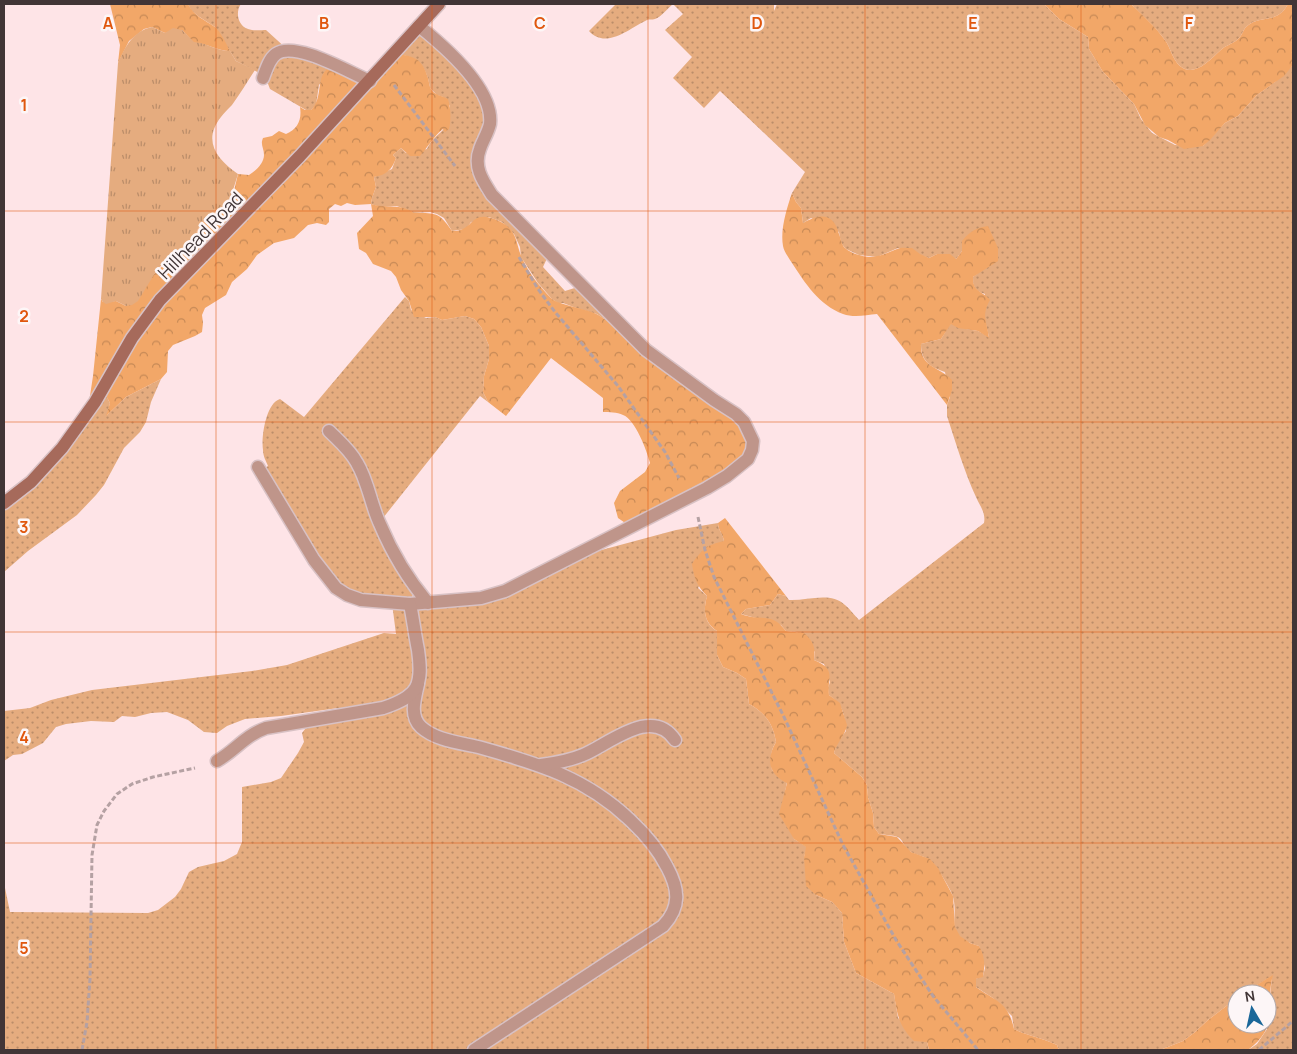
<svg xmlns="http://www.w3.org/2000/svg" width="1297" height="1054" font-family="Manrope,sans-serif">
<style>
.grass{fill:url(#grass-dots)}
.forest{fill:url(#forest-crowns)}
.park{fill:url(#park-tufts)}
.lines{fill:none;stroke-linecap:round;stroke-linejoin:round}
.lane-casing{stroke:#d8c1c4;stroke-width:15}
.secondary-casing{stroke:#d8c1c4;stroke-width:15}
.path{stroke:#b5a1a3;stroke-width:3;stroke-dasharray:5 2.5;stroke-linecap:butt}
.lane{stroke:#bf958a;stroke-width:12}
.secondary{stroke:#a66a5b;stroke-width:12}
.grid{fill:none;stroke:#e0570e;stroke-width:1;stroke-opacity:0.55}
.labels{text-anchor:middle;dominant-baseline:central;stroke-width:5;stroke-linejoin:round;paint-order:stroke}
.street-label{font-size:18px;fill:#413536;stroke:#fdf6f7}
.grid-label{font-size:16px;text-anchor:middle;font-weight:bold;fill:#e0570e;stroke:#fdf6f7;stroke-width:5;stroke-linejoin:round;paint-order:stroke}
</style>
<defs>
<pattern id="grass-dots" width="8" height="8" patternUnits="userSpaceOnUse" patternTransform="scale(1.25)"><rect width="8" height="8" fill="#e5ac7f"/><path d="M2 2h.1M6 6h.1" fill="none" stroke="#bb8d69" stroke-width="1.8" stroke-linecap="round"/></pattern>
<pattern id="forest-crowns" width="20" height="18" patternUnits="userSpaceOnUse" patternTransform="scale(1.25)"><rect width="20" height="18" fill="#f2a768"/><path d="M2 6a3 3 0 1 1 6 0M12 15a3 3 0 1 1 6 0" fill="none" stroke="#c68956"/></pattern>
<pattern id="park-tufts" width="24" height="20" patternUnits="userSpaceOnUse" patternTransform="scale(1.25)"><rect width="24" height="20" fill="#e5ac7f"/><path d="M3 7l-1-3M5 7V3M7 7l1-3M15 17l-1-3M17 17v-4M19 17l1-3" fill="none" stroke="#bb8d69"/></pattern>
</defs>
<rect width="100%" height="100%" fill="#fee4e7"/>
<g class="grass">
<path d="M188 4H241C235 12 238 26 248 29 254 31 261 30 266 30L288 50 336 66 319 85 316 105 311 110H306L270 89 265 76 236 61 215 27 198 16 191 10Z"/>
<path d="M616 4H673C668 8 661 17 655 19 652 20 649 19 647 20 630 28 606 50 589 31Z"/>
<path d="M673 4H774V11L777 4H1044L1059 19 1088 37 1089 49 1103 72 1134 104 1141 119 1152 133 1175 145 1203 146 1225 123 1238 116 1257 95 1275 82 1293 65V1050H1248L1257 1044 1267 1029 1272 976 1242 994H1237V998L1208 1020 1195 1032 1183 1041 1160 1050H1059L1057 1045C1043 1038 1028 1036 1014 1029L1012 1016 993 998 976 987V979L983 976 985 968 979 946C941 935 961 918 952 894 949 886 935 863 928 859 922 855 913 855 907 849 904 846 903 840 898 837 892 835 885 835 879 834L874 827 873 813 868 797 867 785 862 777 834 753 837 743 846 731C844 713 844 706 829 695L828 688 830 682 824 664 814 660 815 652 797 632 786 631 781 625 741 614 746 609 770 605 778 594 786 596 789 600C807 601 830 591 845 605 850 609 854 615 859 620L984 523C986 513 980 506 976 497 964 471 956 443 947 416V405L950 397 945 372C930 367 921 361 921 344L941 339 951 323 966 329 978 331 989 337 984 317 985 294C975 291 973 287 973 277L983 269 962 251 956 259 937 254 929 258 898 248 877 257 859 255 846 249 841 243 839 232 811 218 803 223 801 208 796 202 792 193 805 172 720 91 704 108 673 78 692 57 665 30 683 14Z"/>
<path d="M1131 4H1288C1277 25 1260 14 1246 27 1243 30 1242 36 1238 39 1234 43 1227 45 1222 49 1212 57 1195 79 1180 66 1172 59 1171 48 1165 40 1155 26 1142 16 1131 4Z"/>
<path d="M420 27 436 41 487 104 478 171 549 254 543 267 565 291 581 286 635 340 597 314 579 309 563 303H558L552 299 538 283 521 257 520 247 514 234 502 222 489 217 471 222 466 229 452 231 444 218 437 214 430 212 414 213 397 206 380 207 371 204 372 198 376 187 374 177 392 169 396 158 393 155 401 148 406 153 427 149C431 140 437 136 443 130 449 123 449 114 450 106L443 97 437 95 430 88C427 66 417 56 396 54Z"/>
<path d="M405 297 409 301 411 310 426 318 435 317 442 320 465 316 474 319 481 327 489 346V359L484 376 483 392 488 402 480 396 379 523 415 587 410 604 481 598 594 552 676 530 718 523C718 530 723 534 724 541L698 588 707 596C703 610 704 623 717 631V655L723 667 737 673 746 679 749 704C765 713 773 723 776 742 770 751 770 759 772 770L787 782 785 792 794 839 807 847 804 857 816 895 832 902 842 913 844 942 856 973 894 994 898 1018 927 1042 929 1050H4V883L10 912 148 913 158 910 175 897 181 889 189 872 198 867 224 861 237 854 242 842V787L271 782 281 778 298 753 304 742 302 733 309 724 338 708 281 716 245 719 227 726 217 733 204 732 188 720 167 712 151 713 135 717 122 716 114 722 91 721 66 724 56 727 43 743 22 754 13 755 4 761V711L30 708 51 700 92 690 252 671 287 665 384 633 396 634 392 603 336 588 261 471 268 466C266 461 263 456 263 450 261 437 266 403 280 399L304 417Z"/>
<path d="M161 379 151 402 146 422 140 432 124 448 104 485 96 495 77 515 28 551 4 572V505L15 496 103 390 110 403 107 415 126 397Z"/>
</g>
<g class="forest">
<path d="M110 4H188C194 16 205 20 215 27 220 31 227 45 230 51 217 51 207 43 194 43L182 30 165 33 152 27 144 29 129 41 118 63 120 45Z"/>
<path d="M1044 4H1131C1142 15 1155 26 1165 40 1171 48 1172 59 1180 66 1195 79 1212 57 1222 49 1227 45 1234 43 1238 39 1242 36 1243 30 1246 27 1260 14 1277 25 1288 4H1293V65L1284 76 1257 95 1238 116 1225 123 1210 140 1203 146 1184 149 1168 140 1159 137 1145 125 1134 104 1103 72 1089 49 1088 37 1059 19Z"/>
<path d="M396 54C414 56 422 58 428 78 429 81 429 86 431 89 434 95 443 96 448 99 451 108 451 121 449 129L445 132 443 129C433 137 428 147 420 156H410L401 148 393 155 396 158C392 170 386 175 374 177L376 187 372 198 371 204C386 209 401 203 414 213 436 213 439 212 452 231 475 232 469 207 499 221 518 230 515 242 522 258 528 272 540 287 551 298 559 306 588 308 600 316 652 351 700 392 749 432L748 459 631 527 618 518 614 503 620 491 645 472 650 463C647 451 635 419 623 415 617 412 609 412 603 412V398L551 358 506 416 488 402 483 392 484 376 489 359V346L481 327 474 319 465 316 442 320 435 317H414L409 301 401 290 396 277 391 271 373 264 366 253 359 249 357 233 373 216 371 204 355 205 347 203 341 206 335 204 329 209V222L326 225 317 223 308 225 294 238 274 243 257 255 247 269 232 282 226 295 205 308 202 315 203 323 202 332 195 336 173 345 168 351 167 372 161 379 126 397 106 416 110 403 103 390 132 340Z"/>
<path d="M329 68 369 81 180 278 88 409 93 376 101 299 103 302 116 301 126 306C143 288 157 265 180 255L185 244 194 237 200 225 211 214 222 209 232 199 238 174 249 175C256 171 264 163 264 155 264 148 260 145 263 138L272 136 279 131 286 134C298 129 302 119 300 107L305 110H311C324 98 315 76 329 68Z"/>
<path d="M792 193 796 202 801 208 803 223C820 214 833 212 839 234 841 239 841 244 845 248 848 251 855 254 859 255 874 260 884 254 897 249 901 247 907 248 912 248L920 254 929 258 937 254H950L956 259 962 251V241C970 231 976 228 988 226L998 248V261L973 277C973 293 982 290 990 300 981 316 987 321 989 338L978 331 958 328 951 324 941 339 921 344C920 368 939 366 952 380V390L947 405 877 314C866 315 854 318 843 314 819 305 805 283 792 263 789 258 784 252 783 246 780 229 787 208 792 193Z"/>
<path d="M725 518 786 596 778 594 770 605 746 609 741 614C761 622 771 611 786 631L804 633C813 641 816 647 814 660 837 670 827 676 829 695L840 703 847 725C845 736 837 742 834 753L862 777 867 785 868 797 873 813 874 827 879 834 897 837 911 852 930 859 938 868 953 896 955 927 960 936 970 943 979 946C985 956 985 965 983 977L976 979V987C997 1002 1008 1002 1014 1029 1028 1036 1043 1038 1057 1045L1059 1050H929L927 1042 914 1041C899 1026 897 1015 894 994L856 973 844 942 842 913 832 902 816 895 806 886 804 857 806 847 794 839 779 814 787 783C768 774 766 759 776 742 773 723 765 713 749 704L746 679 737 673 723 667 717 655V631C704 622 703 611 707 596 697 586 694 578 692 564 702 549 707 545 724 541 723 534 718 530 718 523Z"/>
<path d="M1273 975C1264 1007 1281 1025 1248 1050H1160L1183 1041 1195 1032 1208 1020 1237 998V1024H1267V994H1242Z"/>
</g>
<path class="park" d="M152 27 165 33 173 28 182 30 194 42C207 43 217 51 230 51L236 61 255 70C247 82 240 94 232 105 228 109 224 113 221 117 202 141 217 159 238 174L229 203 222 209 211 214 200 225 194 237 185 244 180 255 174 260H170L158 268 138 301 132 305 126 306 116 301 106 304 103 302 101 299 118 63C125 47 133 31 152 27Z"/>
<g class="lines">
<g class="lane-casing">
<g id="lane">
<path d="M263 78C266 70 269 59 276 54 295 40 350 73 370 81"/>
<path d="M329 431C339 441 350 450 357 463 368 481 371 505 380 524 393 555 407 578 428 603"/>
<path d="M258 467 314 560 336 588 347 595 361 600 410 604 481 598 505 591 707 488 727 476 748 459 752 450 753 441 744 422 736 414 714 400 646 350 492 195C483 181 473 167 480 149 483 140 488 133 490 124 494 89 444 46 419 26"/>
<path d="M418 684C415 698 409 716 421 727 436 741 463 743 482 748 539 764 586 778 630 820 645 834 658 849 667 867 679 889 681 907 663 926L474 1050"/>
<path d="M217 761C236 750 244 736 266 728L383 708C419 696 423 685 418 650 415 635 413 619 410 604"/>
<path d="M541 765C556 763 569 761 583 755 608 745 652 705 675 740"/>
</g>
</g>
<g class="secondary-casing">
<path id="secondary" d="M4 503 31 482 62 448 95 402 132 338 160 300 300 156 439 4"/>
</g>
<g class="path">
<path d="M394 85 455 166"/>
<path d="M519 257 538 289 555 312 618 386 665 452 679 478"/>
<path d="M698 517 705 550 714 577 784 717 843 845 896 940 933 996 978 1050"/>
<path d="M82 1050 87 1022 90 979 92 855 97 825 104 811 117 794 132 784 153 777 195 768"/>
<path d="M1259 1050 1293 1021"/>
</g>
<use href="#lane" class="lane"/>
<use href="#secondary" class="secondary"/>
</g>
<path class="grid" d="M216 4V1050M432 4V1050M648 4V1050M865 4V1050M1081 4V1050M4 211H1293M4 422H1293M4 632H1293M4 843H1293"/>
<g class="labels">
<g class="street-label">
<text transform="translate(200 235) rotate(-46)">Hillhead Road</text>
</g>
</g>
<g class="grid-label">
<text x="108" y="29">A</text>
<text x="324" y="29">B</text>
<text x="540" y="29">C</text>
<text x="757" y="29">D</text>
<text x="973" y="29">E</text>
<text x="1189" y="29">F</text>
<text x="24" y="111">1</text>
<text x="24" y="322">2</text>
<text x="24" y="533">3</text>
<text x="24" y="743">4</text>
<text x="24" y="954">5</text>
</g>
<rect width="1297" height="1054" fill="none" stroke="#413536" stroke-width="10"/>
<g transform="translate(1252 1009) rotate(351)"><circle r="24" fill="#fdf6f7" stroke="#b2a9aa"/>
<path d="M0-4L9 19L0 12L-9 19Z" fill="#1a6799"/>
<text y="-8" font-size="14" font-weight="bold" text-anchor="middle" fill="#413536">N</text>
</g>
</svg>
